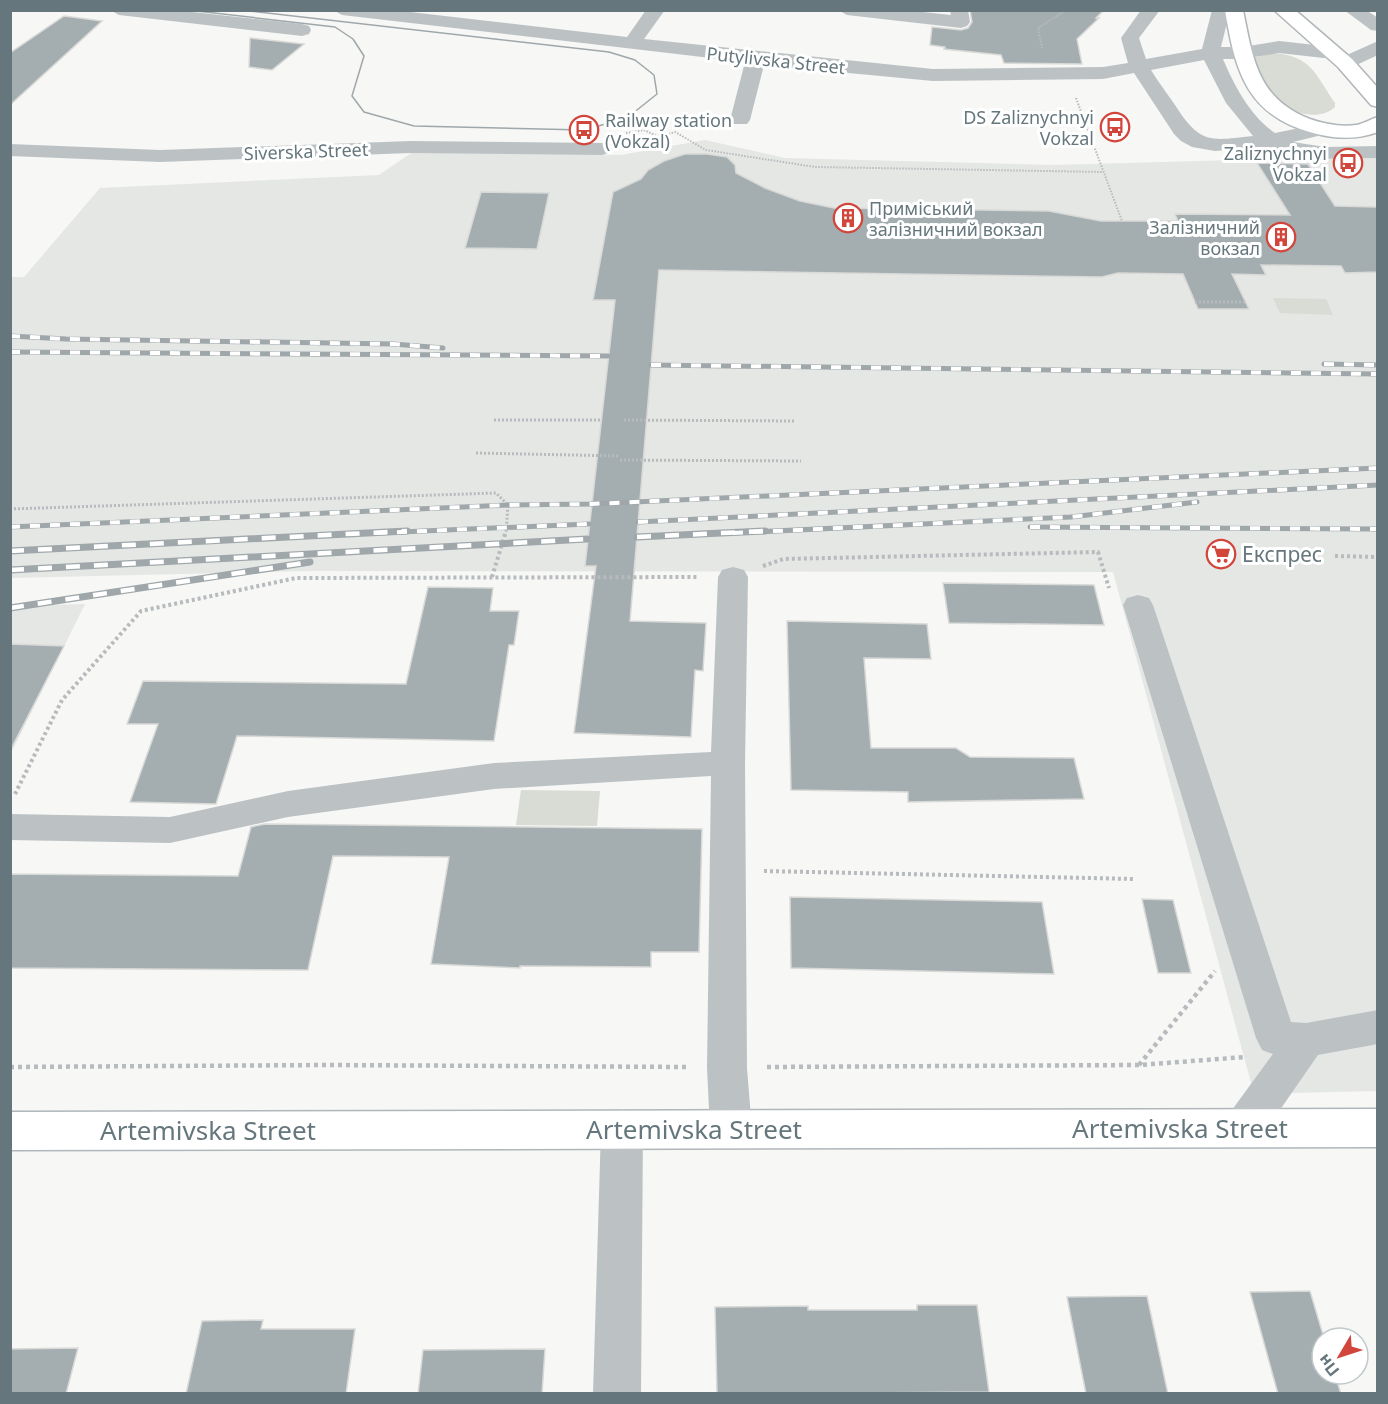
<svg xmlns="http://www.w3.org/2000/svg" width="1388" height="1404" font-family="'Noto Sans',sans-serif">
<style>
.built{fill:#e5e7e5}
.green{fill:#d8dcd4}
.building{fill:#a4aeb1;stroke:#d9d9d7;stroke-width:1.5}
.lines{fill:none;stroke-linecap:round;stroke-linejoin:round}
.major-casing{stroke:#b0b6b9;stroke-width:3}
.path-far3{stroke:#b7bbbd;stroke-width:2;stroke-dasharray:1.5 1.5;stroke-linecap:butt}
.path-far2{stroke:#b7bbbd;stroke-width:3;stroke-dasharray:2 2;stroke-linecap:butt}
.path-far1{stroke:#b7bbbd;stroke-width:4;stroke-dasharray:3 3;stroke-linecap:butt}
.path{stroke:#b7bbbd;stroke-width:4.5;stroke-dasharray:4 4;stroke-linecap:butt}
.minor{fill:#bcc2c4;fill-rule:evenodd}
.major{fill:#fff;fill-rule:evenodd}
.tram{stroke:#9fa7aa;stroke-width:1.5}
.rail-far1-casing{stroke:#9fa7aa;stroke-width:5}
.rail-casing{stroke:#9fa7aa;stroke-width:7}
.rail-far1{stroke:#fff;stroke-width:4;stroke-dasharray:10;stroke-linecap:butt}
.rail{stroke:#fff;stroke-width:4.5;stroke-dasharray:14;stroke-linecap:butt}
.labels{text-anchor:middle;dominant-baseline:central;stroke-width:6;stroke-linejoin:round;paint-order:stroke}
.far-street-label{font-size:18px;fill:#65777d;stroke:#fff}
.far-poi-label{font-size:18px;fill:#65777d;stroke:#fff;text-anchor:end}
.poi-label{font-size:21px;fill:#65777d;stroke:#fff;text-anchor:start}
.near-street-label{font-size:26px;fill:#65777d;stroke:#fff}
</style>
<rect width="100%" height="100%" fill="#f7f7f5"/>
<g class="built">
<path d="M705 140 785 158 1053 165 1377 156V1091L1254 1094 1113 572 310 571 11 578 10 277H24L100 188 379 175 414 151 621 155Z"/>
<path d="M85 604 11 753V606Z"/>
</g>
<g class="green">
<path d="M1273 53C1312 56 1315 74 1335 103V107C1320 121 1297 113 1280 107L1252 64 1253 58Z"/>
<path d="M1273 298 1326 299 1333 315 1280 313Z"/>
<path d="M521 790 600 791 597 826 516 825Z"/>
</g>
<g class="building">
<path d="M970 10H1104L1096 18H1099L1077 39 1082 64 1004 63 1001 55 944 49 945 47 930 45 932 27 961 30 968 28 972 22Z"/>
<path d="M64 16 102 21 10 105V53Z"/>
<path d="M250 38 304 44 272 70 249 67Z"/>
<path d="M685 154H707L727 157 735 165 736 173 765 188 800 201 834 208 1049 211 1101 221H1178L1175 214 1290 215 1257 163 1308 164 1335 206 1377 207V272L1345 273 1341 266 1261 265 1266 275 1232 274 1249 309H1198L1183 274 1118 273 1102 277 659 270 630 621 706 623 703 671 695 670 691 737 574 733 596 566H585L615 300H593L613 192 641 179 648 170 664 161Z"/>
<path d="M481 192 549 193 537 249 465 248Z"/>
<path d="M943 583 1094 585 1104 625 949 623Z"/>
<path d="M428 587 493 588 490 611H519L514 645H509L494 741 237 736 216 804 130 802 158 724H127L143 681 406 684Z"/>
<path d="M787 621 927 624 931 659 864 658 871 748H956L970 757 1074 758 1084 799 908 802V792L791 790Z"/>
<path d="M10 644 64 646 10 751Z"/>
<path d="M265 824 702 829 699 952H651V967L520 966V968L431 964 449 857 333 856 308 970 10 968V874L238 876 251 827Z"/>
<path d="M790 897 1042 902 1054 974 791 968Z"/>
<path d="M1142 899 1173 900 1191 973H1158Z"/>
<path d="M1310 1291 1324 1338H1322V1374H1335L1341 1394H1278L1250 1292Z"/>
<path d="M1147 1296 1168 1394H1086L1067 1297Z"/>
<path d="M917 1305H977L989 1392 717 1394 715 1307 808 1306V1310H917Z"/>
<path d="M263 1320 261 1329H355L346 1394H186L202 1321Z"/>
<path d="M78 1348 66 1394H10V1349Z"/>
<path d="M545 1349 542 1394H418L423 1350Z"/>
</g>
<g class="lines">
<g class="major-casing">
<g id="major">
<path d="M1225 10H1243C1253 60 1258 99 1310 119 1324 124 1341 127 1356 125 1364 124 1370 119 1378 117V132C1356 140 1335 139 1313 133 1247 116 1235 71 1225 10Z"/>
<path d="M1274 10H1295L1352 59 1378 88V107L1371 105 1338 67Z"/>
<path d="M1378 1109V1147L10 1150V1112Z"/>
</g>
</g>
<g class="path-far3">
<path d="M1042 48 1038 28 1066 10"/>
<path d="M1076 98 1122 221"/>
<path d="M626 133 644 130 659 137 675 132 706 150 815 167 1103 172"/>
</g>
<g class="path-far2">
<path d="M1195 302H1246"/>
<path d="M494 420H601"/>
<path d="M624 420 796 421"/>
<path d="M476 453 620 456"/>
<path d="M620 460 801 461"/>
<path d="M10 509 496 493 508 505 506 533"/>
</g>
<g class="path-far1">
<path d="M1335 556 1378 557"/>
<path d="M763 566 783 559 1098 552 1109 588"/>
<path d="M492 577 506 531"/>
<path d="M15 794 62 700 141 611 296 578 698 577"/>
<path d="M764 871 1135 879"/>
</g>
<g class="path">
<path d="M1139 1065 1215 971"/>
<path d="M10 1067 326 1065 687 1067"/>
<path d="M767 1067 1139 1065 1245 1057"/>
</g>
<g class="minor">
<path d="M110 10H174L302 24 309 26 311 30 309 34 302 36 119 15Z"/>
<path d="M333 10H393L627 37 646 10H665L644 39 933 69 1103 67 1128 63 1121 38 1141 10H1160L1139 38 1146 59 1202 49 1212 10H1230L1221 47H1242L1279 41 1333 47 1340 49 1343 53 1340 57 1333 59 1279 53 1242 59H1223C1234 85 1250 116 1275 133L1319 124 1326 126 1329 130 1326 134 1293 142 1325 147 1378 146V158L1311 159 1268 147 1215 151 1192 147 1181 141 1174 134 1134 73 1103 79 933 81 764 65 750 120 747 124H733L730 120 745 62 342 15ZM1204 60 1226 103 1253 136C1209 141 1200 144 1175 105 1167 93 1158 82 1151 70Z"/>
<path d="M838 10H904L951 15 950 10H968L970 22 967 26 961 28 847 15Z"/>
<path d="M1344 10H1366L1378 18V31L1371 30Z"/>
<path d="M1378 41V55L1352 67H1338L1335 63 1338 59Z"/>
<path d="M411 141 602 143 609 145 613 149 609 153 602 155 411 153 160 162 10 156V144L160 150Z"/>
<path d="M733 567 744 570 748 577 745 763 747 1068 752 1130 746 1143 731 1149 716 1143 710 1130 707 1068 711 776 494 789 288 817 170 843 10 840V814L170 817 288 791 494 763 711 752 718 577 722 570Z"/>
<path d="M1138 595 1149 598 1153 605 1291 1022 1306 1023 1378 1010V1044L1318 1055 1259 1140 1244 1146 1229 1140 1223 1127 1229 1114 1273 1054 1262 1050 1256 1038 1123 605 1127 598Z"/>
<path d="M622 1110 637 1116 643 1129 641 1394H593L601 1129 607 1116Z"/>
</g>
<use href="#major" class="major"/>
<path class="tram" d="M188 10 335 27 353 39 364 56 352 96 364 112 414 126 584 130 627 118 657 94 654 75 635 60 609 52 241 10"/>
<g class="rail-far1-casing">
<g id="rail-far1">
<path d="M10 336 66 339 393 344 443 348"/>
<path d="M10 352 608 356"/>
<path d="M1324 364 1378 365"/>
<path d="M651 365 1378 374"/>
<path d="M638 522 1378 485"/>
<path d="M10 527 508 505 591 504 1378 468"/>
<path d="M1030 527 1378 529"/>
<path d="M377 533 589 524"/>
<path d="M733 533 1071 517 1197 502"/>
</g>
</g>
<g class="rail-casing">
<g id="rail">
<path d="M637 537 765 531"/>
<path d="M10 551 407 531"/>
<path d="M10 570 587 539"/>
<path d="M10 608 310 562"/>
</g>
</g>
<use href="#rail-far1" class="rail-far1"/>
<use href="#rail" class="rail"/>
</g>
<defs>
<g id="bus-ring" transform="scale(1.5)"><circle r="9.5" fill="#fff" stroke="#d1453b" stroke-width="1.5"/><path d="M-5-6H5V4H4V6H2V4H-2V6H-4V4H-5ZM-3.5-4V0h7V-4ZM-3.5 1.2v1.5H-2V1.2ZM2 1.2v1.5H3.5V1.2Z" fill="#d1453b"/></g>
<g id="building-ring" transform="scale(1.5)"><circle r="9.5" fill="#fff" stroke="#d1453b" stroke-width="1.5"/><path d="M-4-6H4V6H1V3H-1V6H-4ZM-2.5-4.3h1.7v1.8h-1.7ZM.8-4.3h1.7v1.8H.8ZM-2.5-1h1.7V.8h-1.7ZM.8-1h1.7V.8H.8Z" fill="#d1453b"/></g>
<g id="supermarket-ring" transform="scale(1.5)"><circle r="9.5" fill="#fff" stroke="#d1453b" stroke-width="1.5"/><path d="M-6-5.5h2.5l.6 2H6L4.5 2H-2.5L-4.4-4H-6ZM-1.5 3.2a1.3 1.3 0 1 0 .1 0ZM3 3.2a1.3 1.3 0 1 0 .1 0Z" fill="#d1453b"/></g>
</defs>
<g fill-rule="evenodd">
<use href="#bus-ring" x="1115" y="127"/>
<use href="#bus-ring" x="584" y="130"/>
<use href="#bus-ring" x="1348" y="163"/>
<use href="#building-ring" x="848" y="218"/>
<use href="#building-ring" x="1281" y="237"/>
<use href="#supermarket-ring" x="1221" y="554"/>
</g>
<g class="labels">
<g class="far-street-label">
<text transform="translate(776 60) rotate(6)">Putylivska Street</text>
<text transform="translate(306 151) rotate(-2)">Siverska Street</text>
</g>
<g class="far-poi-label">
<text x="1094" y="117">DS Zaliznychnyi<tspan x="1094" dy="21">Vokzal</tspan></text>
<text x="605" y="120" text-anchor="start">Railway station<tspan x="605" dy="21">(Vokzal)</tspan></text>
<text x="1327" y="153">Zaliznychnyi<tspan x="1327" dy="21">Vokzal</tspan></text>
<text x="869" y="208" text-anchor="start">Приміський<tspan x="869" dy="21">залізничний вокзал</tspan></text>
<text x="1260" y="227">Залізничний<tspan x="1260" dy="21">вокзал</tspan></text>
</g>
<g class="poi-label">
<text x="1242" y="554">Експрес</text>
</g>
<g class="near-street-label">
<text x="1180" y="1128">Artemivska Street</text>
<text x="694" y="1129">Artemivska Street</text>
<text x="208" y="1130">Artemivska Street</text>
</g>
</g>
<rect width="1388" height="1404" fill="none" stroke="#65777d" stroke-width="24"/>
<g transform="translate(1340 1356) rotate(231)"><circle r="28" fill="#ffffff" stroke="#c1c9cb" stroke-width="1.5"/>
<path d="M0-4.5L10 22L0 15L-10 22Z" fill="#d1453b"/>
<text y="-9" font-size="16" font-weight="bold" text-anchor="middle" fill="#65777d">Пн</text>
</g>
</svg>
